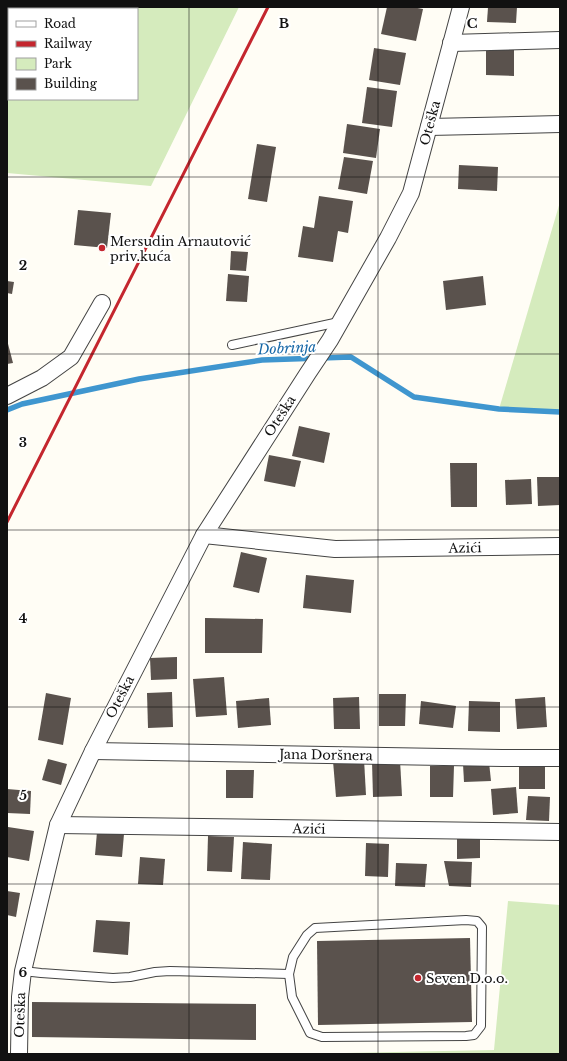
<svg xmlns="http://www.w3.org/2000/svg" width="567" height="1061" font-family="'Libre Baskerville',serif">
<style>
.green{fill:#d5ebbd;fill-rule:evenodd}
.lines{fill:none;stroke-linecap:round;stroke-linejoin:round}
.stream{stroke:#3f96cf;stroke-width:5.5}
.building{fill:#5a524d}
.service-casing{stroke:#444;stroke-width:10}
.minor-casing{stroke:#444;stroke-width:18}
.service{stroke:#fff;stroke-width:8}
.minor{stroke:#fff;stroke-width:16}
.rail{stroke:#c4262e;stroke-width:3}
.grid{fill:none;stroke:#111;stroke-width:1;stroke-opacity:0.55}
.poi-dot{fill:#c4262e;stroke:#fff;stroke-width:1.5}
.labels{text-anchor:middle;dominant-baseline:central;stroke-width:4;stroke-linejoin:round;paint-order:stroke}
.street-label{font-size:13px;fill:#111;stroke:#fff}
.poi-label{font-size:13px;fill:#111;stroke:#fff;text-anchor:start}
.water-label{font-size:14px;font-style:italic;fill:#1768a6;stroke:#fff}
.grid-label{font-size:13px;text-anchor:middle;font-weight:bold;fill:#111;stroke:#fff;stroke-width:4;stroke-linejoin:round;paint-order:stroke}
</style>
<rect width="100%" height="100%" fill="#fffdf5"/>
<g class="green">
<path d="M7 7H239L151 186 7 173ZM9 9H137V99H9Z"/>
<path d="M560 202V412L499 409Z"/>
<path d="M508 901 560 905V1054H295L494 1050Z"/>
</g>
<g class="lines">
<path class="stream" d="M7 410 22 404 139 379 262 360 351 357 414 397 499 409 560 412"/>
</g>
<g class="building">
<path d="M387 7H412L423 9 416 41 381 34Z"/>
<path d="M488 7H517L516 23 487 22Z"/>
<path d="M486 45 514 46V76L486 75Z"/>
<path d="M374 48 406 53 400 85 369 80Z"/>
<path d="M367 87 397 91 392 127 362 123Z"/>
<path d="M347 124 380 129 376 158 343 153Z"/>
<path d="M257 144 276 147 267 202 248 199Z"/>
<path d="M344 157 373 161 367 194 338 189Z"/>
<path d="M459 165 498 167 497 191 458 189Z"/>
<path d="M319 196 353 201 348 233 338 231 333 262 298 257 303 226 314 228Z"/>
<path d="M78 210 111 213 107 248 74 245Z"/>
<path d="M231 251 248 252 246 271 230 270Z"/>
<path d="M228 274 249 276 247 302 226 301Z"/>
<path d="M483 276 486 305 446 310 443 281Z"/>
<path d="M7 281 14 282 12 294 7 293Z"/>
<path d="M7 340 13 363 7 364Z"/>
<path d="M299 426 330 433 324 463 292 456Z"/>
<path d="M269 455 301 461 295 487 264 481Z"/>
<path d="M450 463H477V507H451Z"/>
<path d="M537 477H560V505L538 506Z"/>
<path d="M531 479 532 504 506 505 505 480Z"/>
<path d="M241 552 267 558 259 593 233 587Z"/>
<path d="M306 575 354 580 351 613 303 608Z"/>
<path d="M205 618 263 619 262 653H205Z"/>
<path d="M177 657V679L151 680 150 658Z"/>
<path d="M224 677 227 715 196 717 193 679Z"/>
<path d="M172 692 173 727 148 728 147 693Z"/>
<path d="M46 693 71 698 63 745 38 740Z"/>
<path d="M379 694H406L405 726H379Z"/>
<path d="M359 697 360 729H334L333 698Z"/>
<path d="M545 697 547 727 517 729 515 699Z"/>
<path d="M269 698 271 725 238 728 236 701Z"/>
<path d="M421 701 456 706 453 728 419 724Z"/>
<path d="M469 701 500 702V732L468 731Z"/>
<path d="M48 759 67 764 61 785 42 780Z"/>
<path d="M364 759 366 795 336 797 333 761Z"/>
<path d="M400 760 402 796 373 797 372 762Z"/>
<path d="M489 762 491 781 464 782 463 764Z"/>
<rect x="519" y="763" width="26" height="26"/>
<path d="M430 766H454L453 797H430Z"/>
<path d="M226 770H254L253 798H226Z"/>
<path d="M516 787 518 813 493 815 491 789Z"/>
<path d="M7 789 31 791 30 814 7 813Z"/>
<path d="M528 796 550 797 549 821 526 820Z"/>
<path d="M8 827 34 831 29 861 7 857Z"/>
<path d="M97 832 124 834 122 857 95 855Z"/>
<path d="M457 835H480V858L457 859Z"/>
<path d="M208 836 234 837 232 872 207 871Z"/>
<path d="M243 842 272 844 270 880 241 879Z"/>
<path d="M366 843 389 844 388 877 365 876Z"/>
<path d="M140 857 165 859 163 885 138 884Z"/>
<path d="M444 861 472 862 471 887 449 886Z"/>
<path d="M396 863 427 864 425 887 395 886Z"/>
<path d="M7 891 20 893 16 917 7 915Z"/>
<path d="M96 920 130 922 128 955 93 952Z"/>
<path d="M470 938 472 1022 318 1025 317 941Z"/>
<path d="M32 1002 256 1004V1040L32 1037Z"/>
</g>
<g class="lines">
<g class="service-casing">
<g id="service">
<path d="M232 345 339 322"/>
<path d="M466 920 477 921 482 927 481 1026 474 1035 466 1036 322 1037 310 1033 292 997 289 974 293 957 307 935 315 928Z"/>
<path d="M23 971 41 973 113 978 130 977 155 972 170 971 289 974"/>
</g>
</g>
<g class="minor-casing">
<g id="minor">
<path d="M451 43 560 40"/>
<path d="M429 127 560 124"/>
<path d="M7 396 42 378 71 357 102 303"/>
<path d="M204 535 335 549 560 546"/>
<path d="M93 751 502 758H560"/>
<path d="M58 825 560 832"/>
<path d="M19 1054 20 997 23 971 58 825 93 751 204 535 308 373 330 340 388 238 411 193 461 7"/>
</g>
</g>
<use href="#service" class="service"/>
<use href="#minor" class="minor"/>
<path class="rail" d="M7 522 268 7"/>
</g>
<path class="grid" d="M189 7V1054M378 7V1054M7 177H560M7 354H560M7 530H560M7 707H560M7 884H560"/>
<g class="poi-dot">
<circle cx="102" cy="248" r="4"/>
<circle cx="418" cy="978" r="4"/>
</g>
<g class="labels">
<g class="street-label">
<text transform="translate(430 123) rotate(-75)">Oteška</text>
<text transform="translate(280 416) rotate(-57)">Oteška</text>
<text transform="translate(465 548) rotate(-1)">Azići</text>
<text transform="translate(120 697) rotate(-63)">Oteška</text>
<text transform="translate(326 755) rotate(1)">Jana Doršnera</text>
<text transform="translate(309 829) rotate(1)">Azići</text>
<text transform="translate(20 1015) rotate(-88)">Oteška</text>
</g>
<g class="poi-label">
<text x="110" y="241">Mersudin Arnautović<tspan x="110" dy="15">priv.kuća</tspan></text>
<text x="426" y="978">Seven D.o.o.</text>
</g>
<g class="water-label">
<text transform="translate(287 348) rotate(-3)">Dobrinja</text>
</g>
</g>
<g class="grid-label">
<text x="284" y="28">B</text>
<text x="472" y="28">C</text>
<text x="23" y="270">2</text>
<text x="23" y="447">3</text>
<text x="23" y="623">4</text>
<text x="23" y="800">5</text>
<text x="23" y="977">6</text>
</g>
<rect width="567" height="1061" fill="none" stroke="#111111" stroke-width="16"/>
<rect x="8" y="8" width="130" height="92" fill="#ffffff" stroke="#a0a0a0"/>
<rect x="16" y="21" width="20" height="6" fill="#ffffff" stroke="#a0a0a0"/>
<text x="44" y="28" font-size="12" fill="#111111">Road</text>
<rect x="16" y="41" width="20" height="6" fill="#c4262e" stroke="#a0a0a0"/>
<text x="44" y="48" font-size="12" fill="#111111">Railway</text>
<rect x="16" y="58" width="20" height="12" fill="#d5ebbd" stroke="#a0a0a0"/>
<text x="44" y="68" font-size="12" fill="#111111">Park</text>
<rect x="16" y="78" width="20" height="12" fill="#5a524d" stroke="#a0a0a0"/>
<text x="44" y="88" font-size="12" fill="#111111">Building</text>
</svg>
